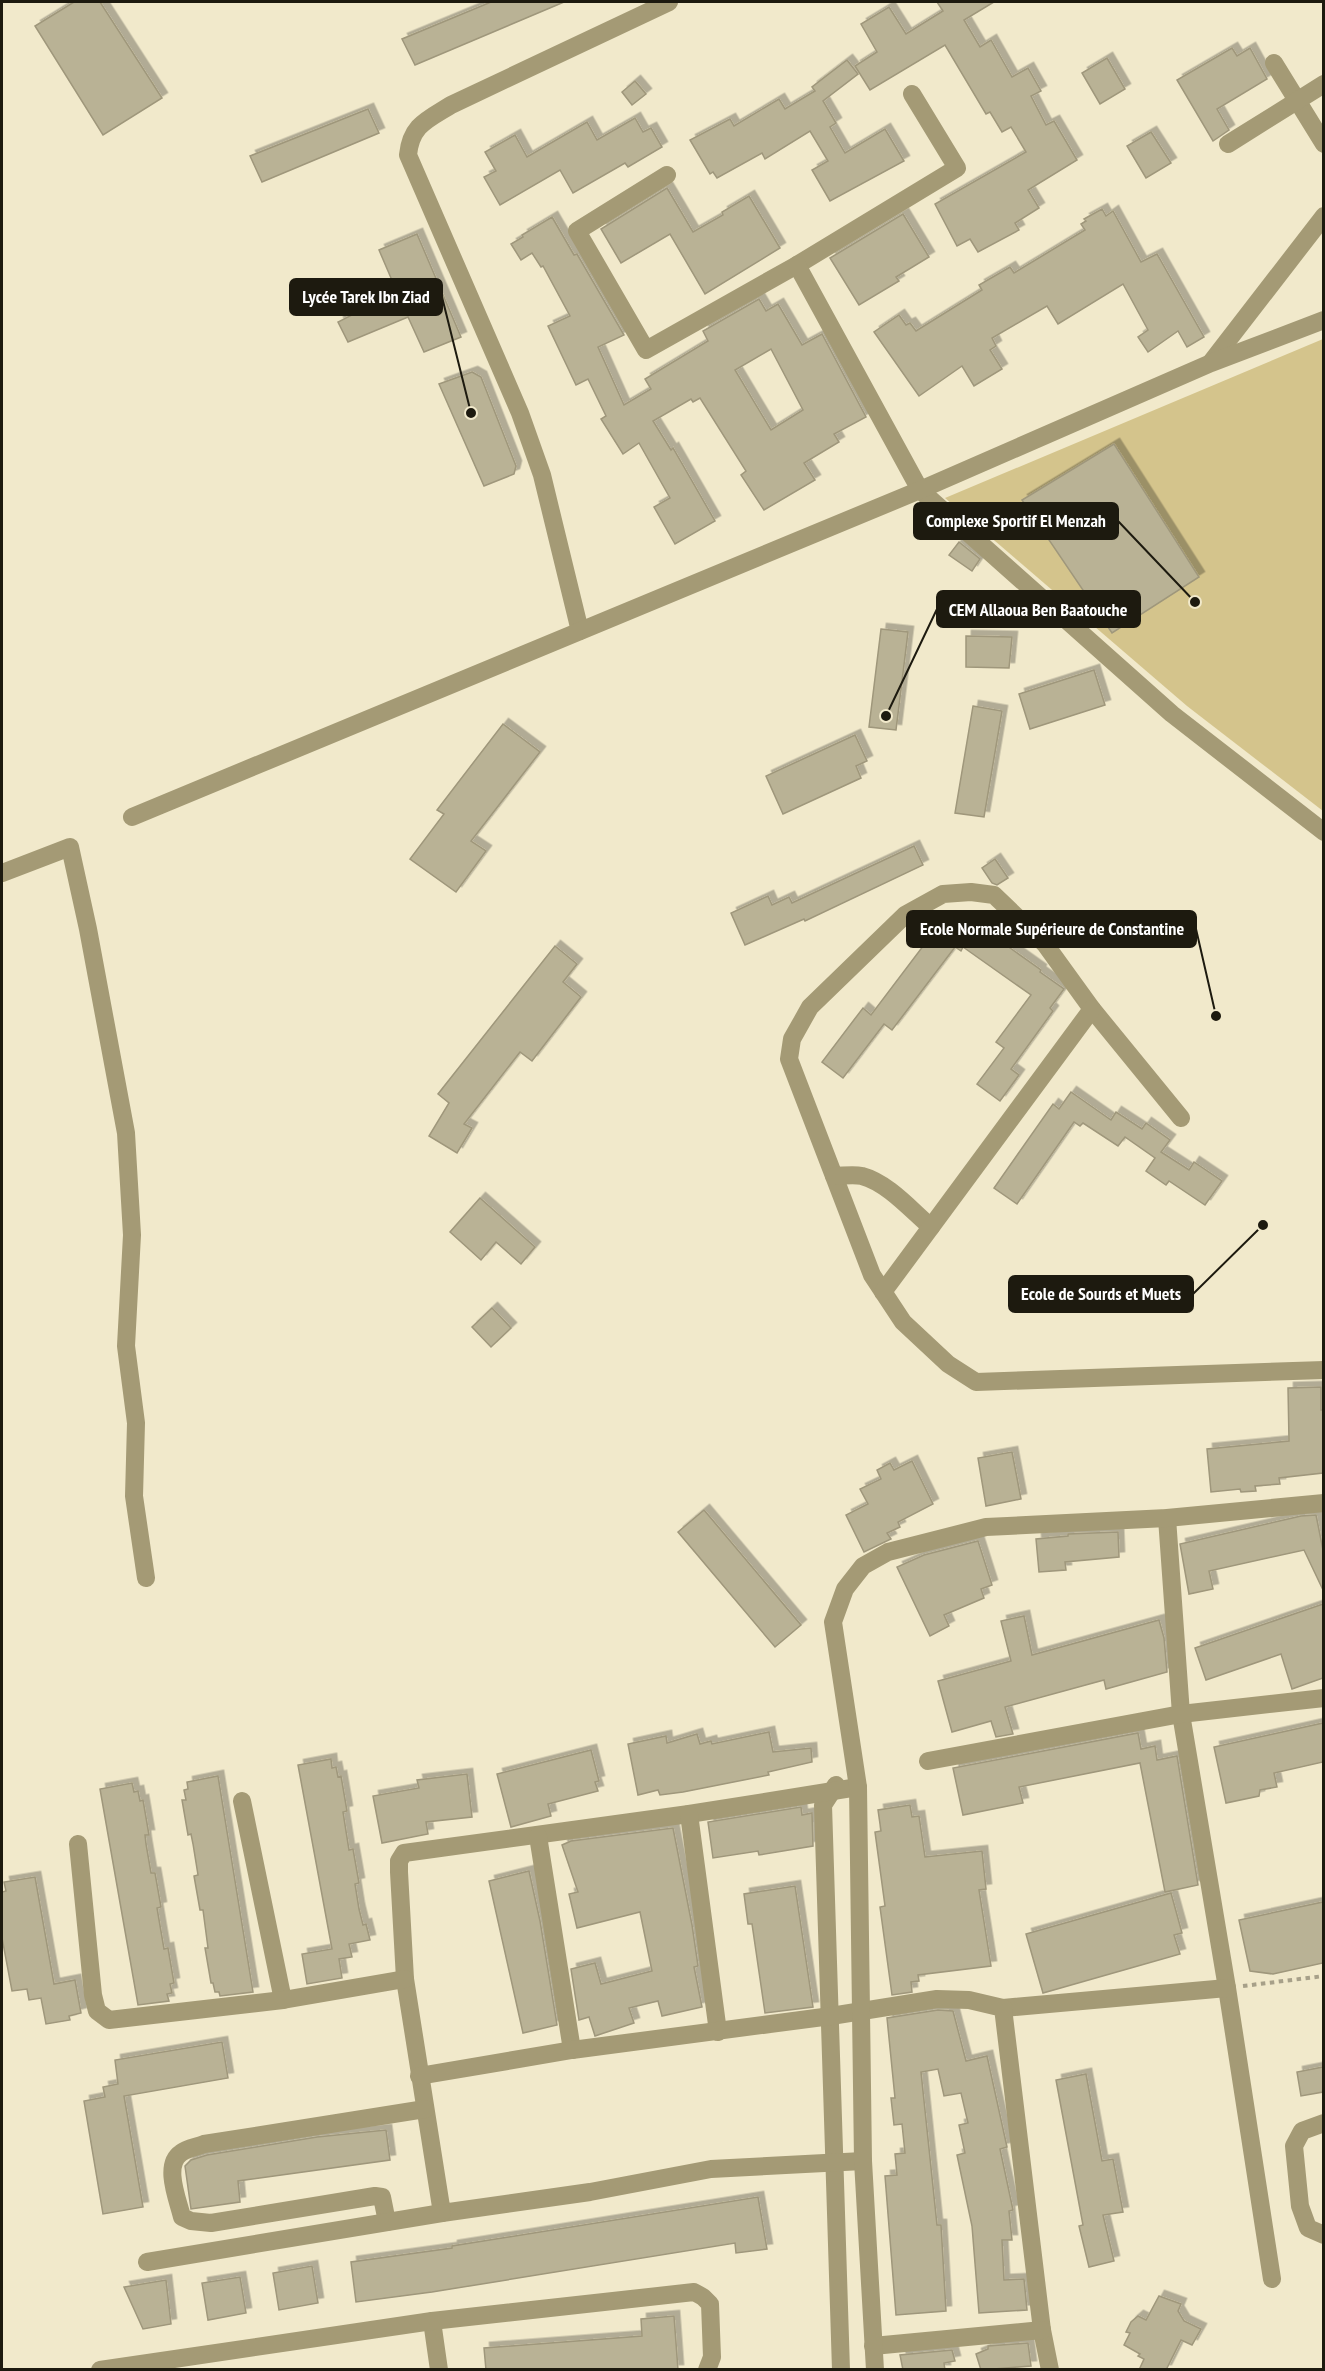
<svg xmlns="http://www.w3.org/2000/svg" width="1325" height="2371" font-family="'PT Sans Narrow',sans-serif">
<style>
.green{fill:#d4c48c}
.building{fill:#b9b295;stroke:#9f977b;stroke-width:1.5;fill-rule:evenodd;filter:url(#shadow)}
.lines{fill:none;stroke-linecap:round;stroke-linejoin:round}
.path{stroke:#a7a089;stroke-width:4;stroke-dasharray:4.5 4.5;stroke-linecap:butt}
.minor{stroke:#a49a75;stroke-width:18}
.leader{fill:none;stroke:#1d1a0f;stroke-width:2}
.callout-dot{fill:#1d1a0f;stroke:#f1e9cb;stroke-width:2}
.callout{fill:#1d1a0f;stroke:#1d1a0f;stroke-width:2}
.callout-label{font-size:18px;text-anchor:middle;font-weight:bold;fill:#fff}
</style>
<defs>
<filter id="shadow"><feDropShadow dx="5.5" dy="-5.5" stdDeviation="0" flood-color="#0004"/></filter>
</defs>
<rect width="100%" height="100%" fill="#f1e9cb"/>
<path class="green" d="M1323 339V811L1187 706 945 498Z"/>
<g class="building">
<path d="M74 2H100L162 98 103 135 35 26Z"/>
<path d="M491 2H564L415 65 402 39Z"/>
<path d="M937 2H994L964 20 980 47 991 40 1012 77 1028 68 1041 91 1031 96 1046 125 1054 121 1077 160 1028 190 1039 208 1015 223 1019 230 978 252 970 239 957 246 935 204 1026 152 1011 127 1002 132 990 112 986 114 945 45 870 90 855 66 877 52 861 24 889 7 906 34 943 11Z"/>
<path d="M1232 48 1237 56 1250 48 1267 79 1217 109 1229 130 1213 141 1177 80Z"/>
<path d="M1107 58 1125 89 1100 104 1082 73Z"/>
<path d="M847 60 858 74 823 101 836 123 830 127 845 153 885 129 904 161 830 201 812 170 828 161 810 131 765 159 762 153 717 178 713 172 710 174 690 140 730 119 734 126 779 99 785 109 815 91 812 87Z"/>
<path d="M635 81 646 94 632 105 622 92Z"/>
<path d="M368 109 379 133 262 182 250 156Z"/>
<path d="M635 118 643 132 651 128 662 147 628 167 625 163 573 193 560 170 500 205 484 177 496 171 485 152 515 135 527 157 587 122 597 140Z"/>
<path d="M1151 132 1171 163 1146 178 1127 146Z"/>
<path d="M667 188 693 232 723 215 722 212 749 196 780 248 705 294 670 234 621 263 601 229Z"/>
<path d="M1102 209 1106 216 1113 211 1141 262 1157 254 1204 337 1187 347 1178 331 1148 352 1138 337 1148 330 1123 284 1058 324 1047 306 992 338 996 346 990 350 1002 369 974 386 962 366 919 396 874 332 899 315 906 325 910 323 916 331 982 290 979 285 1010 267 1014 273 1085 230 1081 224 1086 221 1084 219Z"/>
<path d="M903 214 929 257 896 277 899 281 859 305 830 258Z"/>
<path d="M552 217 574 255 577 254 624 335 598 347 624 405 651 389 645 379 708 341 703 331 759 299 766 311 778 304 802 345 822 334 866 417 834 434 839 442 804 463 815 480 764 510 741 475 746 471 700 398 693 402 691 399 653 421 671 450 673 448 715 521 675 544 654 507 670 498 639 443 623 454 601 419 606 416 588 379 576 385 548 326 570 316 543 266 541 267 532 253 521 260 511 244 523 237 522 235ZM771 349 803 410 771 430 735 370Z"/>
<path d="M417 234 461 337 424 352 408 317 348 342 338 322 356 313 354 309 397 292 379 250Z"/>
<path d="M472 372 481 377 516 466 514 474 484 486 439 384Z"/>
<path d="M1114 444 1199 577 1112 633 1022 500Z"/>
<path d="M959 542 980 559 972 571 949 555Z"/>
<path d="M881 629 908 632 896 730 869 727Z"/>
<path d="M966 636 1012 637 1009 668 966 667Z"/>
<path d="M1094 670 1105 705 1030 729 1019 694Z"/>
<path d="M973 706 1002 711 984 817 955 813Z"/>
<path d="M503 724 540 752 471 841 486 851 456 892 410 859 444 814 437 810Z"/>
<path d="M855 735 867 761 856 766 861 778 783 814 766 776Z"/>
<path d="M914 846 923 865 805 921 804 919 745 945 731 913 768 896 772 905 789 897 792 903Z"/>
<path d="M995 859 1008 878 997 885 992 883 982 868Z"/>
<path d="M952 918 990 946 996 938 1041 970 1040 972 1064 989 1050 1008 1053 1011 1011 1069 1019 1075 1000 1101 977 1084 1004 1048 996 1042 1031 995 963 947 961 951 955 947 892 1030 884 1024 843 1078 822 1062 863 1008 871 1015 933 933 938 936Z"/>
<path d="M555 946 577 964 563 982 581 997 532 1061 520 1052 464 1124 472 1128 457 1153 429 1136 449 1103 438 1094Z"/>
<path d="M1071 1092 1111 1120 1116 1112 1142 1129 1146 1123 1170 1140 1161 1152 1189 1170 1194 1162 1222 1181 1205 1205 1169 1181 1166 1185 1146 1171 1155 1158 1125 1137 1118 1146 1083 1123 1080 1126 1074 1122 1017 1204 994 1188 1053 1104 1059 1109Z"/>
<path d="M480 1198 535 1247 521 1264 496 1242 481 1260 450 1232Z"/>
<path d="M492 1308 511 1328 491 1347 472 1327Z"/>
<path d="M1321 1387V1410H1323V1473L1279 1478 1280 1484 1255 1486 1256 1491 1241 1492 1240 1489 1211 1492 1207 1449 1289 1441 1288 1388Z"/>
<path d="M1012 1452 1021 1499 986 1506 978 1458Z"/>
<path d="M912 1461 933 1504 898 1522 900 1527 887 1533 891 1539 864 1552 846 1515 868 1504 860 1489 881 1479 877 1470 890 1463 894 1470Z"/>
<path d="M704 1510 801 1625 775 1647 678 1532Z"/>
<path d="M1316 1515 1323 1550V1590L1304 1550 1209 1571 1213 1589 1189 1594 1180 1544 1301 1516Z"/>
<path d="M1118 1532 1119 1557 1065 1562 1066 1570 1039 1572 1036 1539 1068 1536V1534Z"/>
<path d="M978 1541 992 1585 981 1589 984 1598 944 1615 949 1626 930 1636 897 1567 924 1555Z"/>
<path d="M1323 1604V1678L1292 1689 1281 1654 1206 1680 1195 1648Z"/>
<path d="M1024 1616 1032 1655 1159 1620 1164 1638 1167 1672 1106 1689 1104 1680 1005 1707 1013 1734 996 1737 991 1721 952 1732 938 1681 1011 1661 1001 1621Z"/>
<path d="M1323 1723V1762L1274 1773 1277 1787 1260 1790 1259 1796 1226 1803 1214 1747Z"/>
<path d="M769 1732 773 1752 811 1748 812 1762 768 1772 769 1775 683 1792 660 1795 658 1790 638 1795 628 1744 666 1736 667 1743 697 1734 700 1744 711 1741 712 1744Z"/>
<path d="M1138 1733 1141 1749 1155 1746 1157 1760 1177 1756 1198 1885 1165 1892 1140 1763 1019 1787 1023 1803 963 1815 953 1768Z"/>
<path d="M591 1750 599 1781 595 1782 598 1791 548 1804 551 1816 511 1827 497 1774Z"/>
<path d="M331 1759 332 1768 336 1767 338 1777 341 1776 347 1811 343 1812 349 1850 353 1849 359 1883 355 1884 359 1909 363 1925 366 1924 370 1940 349 1944 352 1957 339 1959 342 1978 307 1984 302 1954 332 1949 298 1765Z"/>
<path d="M467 1774 472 1817 426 1822 428 1834 382 1843 373 1796 419 1788 417 1780Z"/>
<path d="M218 1776 253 1992 220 1996 219 1992H215L213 1983H211L205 1948H208L203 1910H200L194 1876 198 1875 193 1844 191 1834 188 1835 182 1800H186L184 1790 188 1789 187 1782Z"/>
<path d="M132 1783 134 1792 138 1791 140 1801 143 1800 149 1835H145L146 1844 151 1873H155L161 1907 157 1908 164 1949 168 1948 174 1983 170 1984 172 1993 167 1994 169 2001 138 2005 100 1789Z"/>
<path d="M910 1805 912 1817 919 1816 925 1857 982 1851 986 1889 979 1890 991 1966 918 1975 919 1981 911 1982 912 1992 892 1995 880 1907 885 1906 875 1832 881 1831 878 1810Z"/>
<path d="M801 1807 802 1815 812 1813 813 1846 759 1855 758 1851 713 1858 708 1822Z"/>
<path d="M673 1828 692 1925 698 1966 694 1967 702 2007 662 2016 658 2001 629 2008 634 2023 595 2036 589 2017 579 2020 571 1969 595 1963 601 1984 652 1971 640 1912 577 1928 569 1894 578 1892 562 1845 571 1841Z"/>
<path d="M529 1871 540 1921 557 2025 523 2033 489 1881Z"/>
<path d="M35 1877 54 1984 75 1980 81 2013 69 2016 70 2020 46 2024 41 1998 29 2000 27 1989 12 1991 2 1938V1892L6 1891 4 1882Z"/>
<path d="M795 1886 813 2007 765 2013 752 1924H748L744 1894Z"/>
<path d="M1171 1893 1182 1933 1174 1935 1180 1954 1043 1993 1026 1934Z"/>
<path d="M1323 1902V1963L1273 1974 1250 1971 1239 1920Z"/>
<path d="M938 2010 953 2011 966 2061 987 2056 1007 2147 1000 2149 1013 2210 1009 2211 1012 2240H1002L1004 2280 1024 2279 1027 2310 979 2313 972 2226 957 2155 965 2153 959 2125 968 2123 961 2093 944 2096 938 2069 921 2072 937 2225H941L946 2311 896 2315 885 2176 897 2175 895 2154 905 2153 902 2124 894 2125 891 2098H895L887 2018Z"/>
<path d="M222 2042 228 2078 124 2096 143 2207 103 2214 84 2101 105 2097 103 2087 118 2084 115 2060Z"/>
<path d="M1323 2067V2092L1301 2096 1297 2072Z"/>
<path d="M1086 2074 1102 2161 1113 2159 1123 2212 1103 2215 1114 2261 1089 2267 1079 2226 1083 2225 1056 2080Z"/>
<path d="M386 2130 390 2160 238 2181 240 2202 191 2209 185 2166 191 2160 207 2155 317 2137Z"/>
<path d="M758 2197 767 2249 736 2253 735 2243 432 2292 356 2302 351 2262 452 2248V2246Z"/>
<path d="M312 2266 318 2303 279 2310 273 2273Z"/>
<path d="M240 2277 246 2313 208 2320 202 2283Z"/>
<path d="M166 2280 171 2324 143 2329 124 2287Z"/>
<path d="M1159 2296 1181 2304 1178 2311 1184 2321 1201 2329 1192 2345 1181 2340 1166 2370H1139L1144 2359 1138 2356 1140 2354 1124 2345 1130 2333 1126 2332 1131 2322 1138 2316 1146 2320Z"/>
<path d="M674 2316 678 2370H486L484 2348 642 2336 641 2319Z"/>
<path d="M1028 2343 1031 2366 981 2370 976 2354 988 2349V2346Z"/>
<path d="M952 2350 955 2361 944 2363 945 2370H903L900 2355Z"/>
</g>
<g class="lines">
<path class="path" d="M1243 1986 1324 1976"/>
<g class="minor">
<path d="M1274 63 1324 144"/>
<path d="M1228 144 1324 84"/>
<path d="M667 175 577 231 646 350 797 265 957 168 912 94"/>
<path d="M797 265 920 490 1172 714 1324 832"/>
<path d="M1212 361 1324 216"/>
<path d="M580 631 542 475 520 413 408 155C411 125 427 120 451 105L669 2"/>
<path d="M132 817 920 490 1211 363 1324 320"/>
<path d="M2 873 70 847 88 929 126 1133 132 1235 126 1346 136 1423 134 1496 146 1578"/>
<path d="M1181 1118 1092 1009 1045 944 994 895 971 892 943 894 905 915 810 1007 792 1039 789 1059 872 1275 903 1322 948 1364 976 1382 1324 1370"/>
<path d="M834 1176C843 1176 853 1174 862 1176 888 1183 911 1210 931 1227"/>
<path d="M883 1292 1092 1009"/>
<path d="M1167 1518 1181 1714 1227 1988 1272 2279"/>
<path d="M928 1761 1181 1714 1324 1698"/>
<path d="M836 1785 823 1805 841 2370"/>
<path d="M858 1787 689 1814 404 1853 399 1861V1872L405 1979 442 2213 590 2192 711 2169 863 2161"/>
<path d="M242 1801 283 2000"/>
<path d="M689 1814 718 2032"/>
<path d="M538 1836 572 2050"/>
<path d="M78 1844 93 1995 97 2011 109 2020 283 2000 405 1979"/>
<path d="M1003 2008 1227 1988"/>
<path d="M419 2076 572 2050 831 2016 937 1999 969 2000 1003 2008 1042 2330 1050 2370"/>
<path d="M1324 2123 1302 2131 1294 2146 1300 2206 1308 2228 1324 2235"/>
<path d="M387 2222 382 2197 375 2196 211 2223 191 2221 182 2217C178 2200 163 2165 181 2153 187 2148 197 2147 204 2144L425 2109"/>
<path d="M147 2262 442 2213"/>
<path d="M432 2321 439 2370"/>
<path d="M873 2346 1042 2330"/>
<path d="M100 2370 432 2321 694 2292 703 2297 710 2304 712 2357 707 2370"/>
<path d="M875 2370 863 2161 858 1787 833 1622 845 1589 863 1566 888 1552 986 1527 1167 1518 1324 1503"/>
</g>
</g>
<path class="leader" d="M471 413L442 297M1195 602L1118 521M886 716L937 609M1216 1016L1196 929M1263 1225L1193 1294"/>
<g class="callout-dot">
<circle cx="471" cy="413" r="6"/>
<circle cx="1195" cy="602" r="6"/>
<circle cx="886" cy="716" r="6"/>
<circle cx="1216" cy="1016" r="6"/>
<circle cx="1263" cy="1225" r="6"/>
</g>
<g class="callout">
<rect x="290" y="279" width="152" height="36" rx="6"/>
<rect x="914" y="503" width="204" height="36" rx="6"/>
<rect x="937" y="591" width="203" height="36" rx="6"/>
<rect x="907" y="911" width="289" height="36" rx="6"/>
<rect x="1009" y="1276" width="184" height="36" rx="6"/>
</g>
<g class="callout-label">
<text x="366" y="303">Lycée Tarek Ibn Ziad</text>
<text x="1016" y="527">Complexe Sportif El Menzah</text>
<text x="1038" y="616">CEM Allaoua Ben Baatouche</text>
<text x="1052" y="935">Ecole Normale Supérieure de Constantine</text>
<text x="1101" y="1300">Ecole de Sourds et Muets</text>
</g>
<rect width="1325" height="2371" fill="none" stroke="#1d1a0f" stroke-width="6"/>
</svg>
